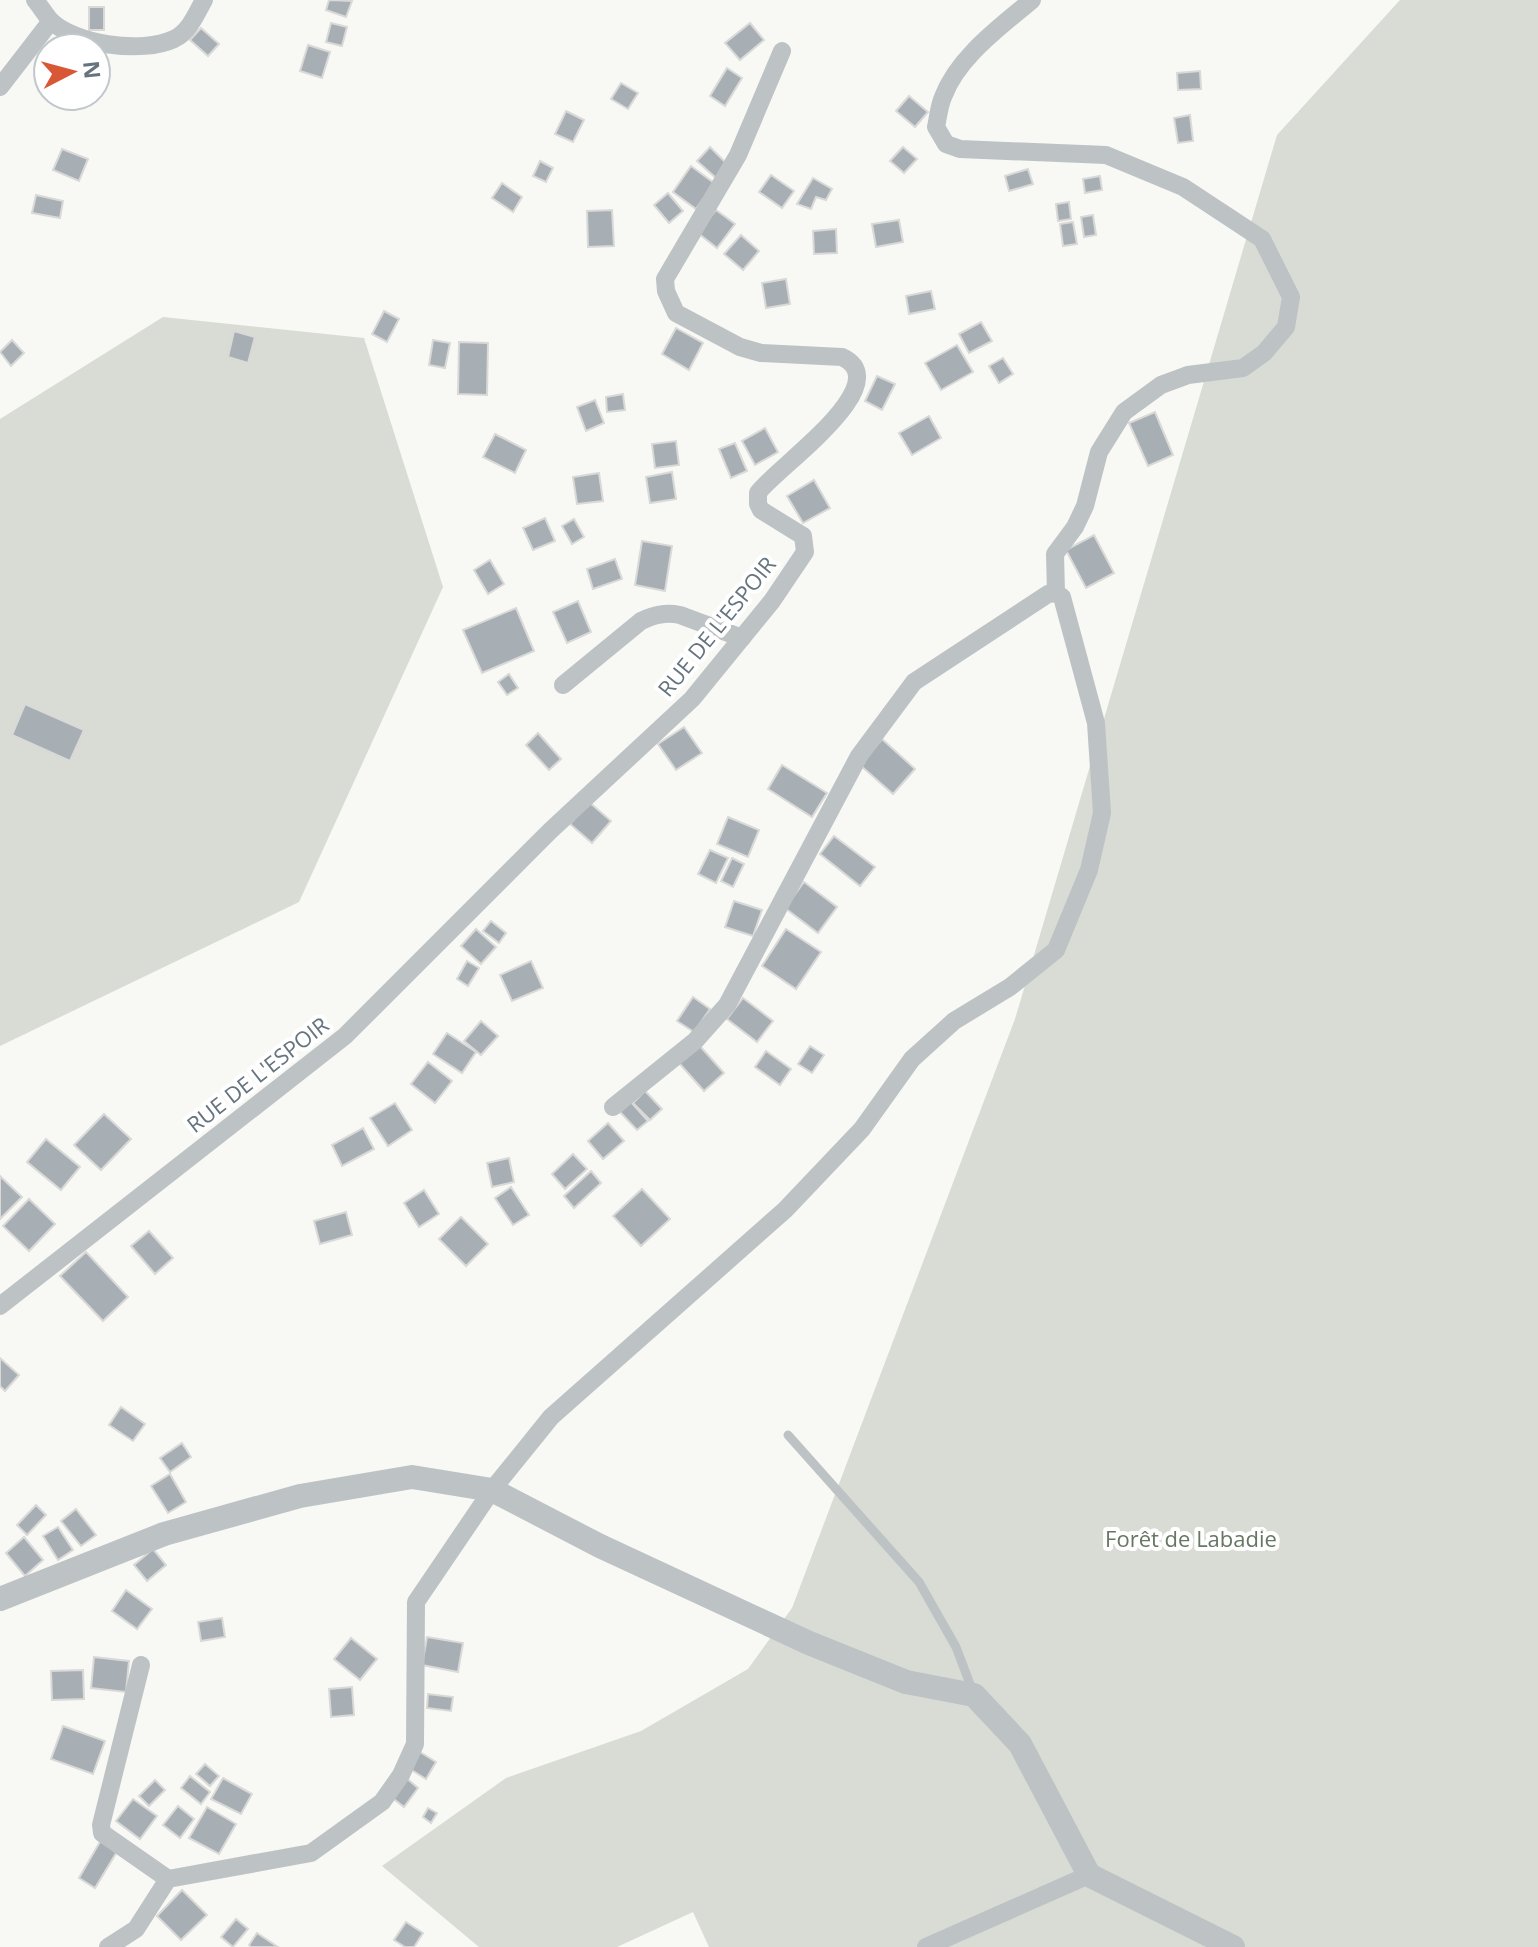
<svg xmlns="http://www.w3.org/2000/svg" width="1538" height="1947" font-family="'Open Sans',sans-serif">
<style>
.green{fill:#d8dcd5}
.building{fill:#a7afb4;stroke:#d9d9d8;stroke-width:2}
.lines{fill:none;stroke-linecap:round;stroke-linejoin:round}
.service{stroke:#bdc2c5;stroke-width:9}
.minor{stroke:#bdc2c5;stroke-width:18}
.tertiary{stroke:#bdc2c5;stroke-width:24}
.labels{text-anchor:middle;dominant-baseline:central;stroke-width:8;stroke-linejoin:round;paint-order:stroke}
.street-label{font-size:22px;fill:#65747e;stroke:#fff}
.park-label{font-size:22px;fill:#677763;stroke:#fff}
</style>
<rect width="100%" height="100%" fill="#f8f8f5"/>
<g class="green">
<path d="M1400 0H1538V1947H709L693 1912 617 1947H479L382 1866 506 1778 641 1731 748 1669 792 1608 1015 1019 1277 135Z"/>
<path d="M163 317 364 338 443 587 299 902 0 1046V419Z"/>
</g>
<g class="building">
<path d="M329 0 352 1 346 17 326 10Z"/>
<rect x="89" y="7" width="15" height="23"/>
<path d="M331 23 347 27 342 46 326 42Z"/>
<path d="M750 23 764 40 740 60 725 43Z"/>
<path d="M201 28 219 44 208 56 190 40Z"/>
<path d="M308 45 330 52 322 78 300 71Z"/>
<path d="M727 68 742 78 725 106 710 96Z"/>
<path d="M1200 71 1201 89 1178 90 1177 73Z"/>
<path d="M621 83 638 93 628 109 611 99Z"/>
<path d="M909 96 928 112 915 127 896 111Z"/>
<path d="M566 111 584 120 573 142 555 134Z"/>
<path d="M1190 115 1193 141 1178 143 1174 118Z"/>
<path d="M710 147 728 165 716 178 697 161Z"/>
<path d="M903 147 917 159 904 173 890 161Z"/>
<path d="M62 149 88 159 79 181 53 170Z"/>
<path d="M540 161 553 168 546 182 533 176Z"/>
<path d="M691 166 714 183 696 209 673 192Z"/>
<path d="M1028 169 1033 184 1009 191 1005 176Z"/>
<path d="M771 175 794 191 782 208 759 192Z"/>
<path d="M1100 176 1102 190 1085 193 1083 179Z"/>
<path d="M813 178 832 189 826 200 816 197 811 209 797 204Z"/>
<path d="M502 183 522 197 513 212 492 198Z"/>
<path d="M668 193 683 211 669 223 654 205Z"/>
<path d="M36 195 63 201 60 218 32 213Z"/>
<path d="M1069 202 1071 219 1058 221 1056 204Z"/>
<path d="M612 210 614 246 588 247 587 211Z"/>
<path d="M716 210 735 224 717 248 698 233Z"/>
<path d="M1093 215 1096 235 1084 237 1081 217Z"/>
<path d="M899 220 903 242 876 247 872 224Z"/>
<path d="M1073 222 1077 244 1063 246 1060 224Z"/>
<path d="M836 229 837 253 814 254 813 231Z"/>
<path d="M741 235 759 251 743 270 724 254Z"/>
<path d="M786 279 790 304 766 308 762 283Z"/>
<path d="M931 291 935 309 909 314 906 296Z"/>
<path d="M384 311 399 319 387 342 372 334Z"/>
<path d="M981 322 992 341 969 353 959 334Z"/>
<path d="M676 328 703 343 689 370 662 354Z"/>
<path d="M234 331 255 337 248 363 228 357Z"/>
<path d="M12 340 24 353 11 366 0 352Z"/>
<path d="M433 340 450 343 445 368 429 365Z"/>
<path d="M459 342 488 343 487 395 458 394Z"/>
<path d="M957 345 973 372 941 390 925 363Z"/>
<path d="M1003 358 1013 374 999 383 989 366Z"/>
<path d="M877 376 895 384 882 410 865 401Z"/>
<path d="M623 394 625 410 607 412 606 397Z"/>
<path d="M595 400 604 423 586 431 577 407Z"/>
<path d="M1155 412 1173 455 1148 466 1129 423Z"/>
<path d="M929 416 941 438 912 455 899 433Z"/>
<path d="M765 428 778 452 755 465 742 441Z"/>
<path d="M495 434 526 450 515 473 483 457Z"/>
<path d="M676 441 679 465 655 468 652 444Z"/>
<path d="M735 443 747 471 731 478 719 449Z"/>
<path d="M672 472 676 499 650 503 646 477Z"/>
<path d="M599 473 603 501 577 504 573 477Z"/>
<path d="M814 480 830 508 803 523 787 496Z"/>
<path d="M545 518 555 541 533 550 523 528Z"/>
<path d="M574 519 584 537 572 544 562 526Z"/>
<path d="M1094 535 1114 573 1086 588 1066 550Z"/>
<path d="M642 541 672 546 665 591 635 585Z"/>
<path d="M615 559 622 579 593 589 587 569Z"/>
<path d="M490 560 504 584 488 594 474 570Z"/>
<path d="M578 601 591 632 567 643 553 612Z"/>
<path d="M516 608 534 651 482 673 463 630Z"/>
<path d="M509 674 518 688 507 695 498 682Z"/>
<path d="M25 704 84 730 70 761 12 735Z"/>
<path d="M684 727 702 753 676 770 658 744Z"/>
<path d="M538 733 561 759 549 770 526 745Z"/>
<path d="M882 739 915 769 893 794 860 765Z"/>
<path d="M782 765 827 793 812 817 768 789Z"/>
<path d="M589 802 611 821 592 843 570 824Z"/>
<path d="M728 817 759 830 748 857 717 844Z"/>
<path d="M834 836 875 867 860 886 820 854Z"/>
<path d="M710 850 728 858 716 883 698 874Z"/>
<path d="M732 858 744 864 733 887 721 881Z"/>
<path d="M804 882 837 907 818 933 785 908Z"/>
<path d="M734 901 762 910 753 936 725 927Z"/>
<path d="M491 921 506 933 499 943 483 931Z"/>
<path d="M476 929 496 947 481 964 461 946Z"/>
<path d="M786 929 821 952 796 989 762 966Z"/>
<path d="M467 961 479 968 468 986 457 979Z"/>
<path d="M531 961 543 988 512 1001 500 975Z"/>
<path d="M693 997 710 1009 694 1032 677 1021Z"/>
<path d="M743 998 773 1021 757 1042 727 1019Z"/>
<path d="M481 1021 498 1036 481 1055 464 1041Z"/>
<path d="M447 1033 476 1052 462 1073 433 1054Z"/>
<path d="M699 1045 724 1073 704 1091 679 1063Z"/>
<path d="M810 1046 824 1055 812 1073 798 1064Z"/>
<path d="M766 1051 791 1069 780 1085 755 1067Z"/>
<path d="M428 1062 452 1081 435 1103 411 1084Z"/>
<path d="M645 1091 662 1109 650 1120 633 1103Z"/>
<path d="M631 1102 648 1121 637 1130 620 1112Z"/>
<path d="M395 1103 412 1130 388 1146 370 1118Z"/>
<path d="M104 1114 131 1139 101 1170 74 1145Z"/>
<path d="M608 1123 624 1141 603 1159 588 1141Z"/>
<path d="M363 1128 374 1149 342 1166 332 1145Z"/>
<path d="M46 1139 80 1167 61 1190 27 1162Z"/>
<path d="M573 1154 587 1169 565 1189 552 1174Z"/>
<path d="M509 1158 514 1182 492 1187 487 1163Z"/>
<path d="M591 1171 601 1183 574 1208 564 1196Z"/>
<path d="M0 1176 22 1197 0 1219Z"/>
<path d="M511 1187 529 1215 513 1225 495 1198Z"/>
<path d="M642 1189 670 1219 641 1246 613 1216Z"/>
<path d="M424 1190 439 1214 419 1227 404 1203Z"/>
<path d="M29 1199 55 1224 29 1251 3 1226Z"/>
<path d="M346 1212 352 1235 320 1244 314 1221Z"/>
<path d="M461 1217 488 1244 466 1266 439 1239Z"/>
<path d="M149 1231 173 1258 155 1274 131 1246Z"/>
<path d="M86 1252 128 1297 103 1321 60 1276Z"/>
<path d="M0 1358 19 1375 5 1391 0 1386Z"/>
<path d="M121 1407 145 1424 133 1441 109 1425Z"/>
<path d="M182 1443 191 1457 170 1472 160 1458Z"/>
<path d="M170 1474 186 1502 168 1513 151 1486Z"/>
<path d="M36 1505 46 1515 27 1535 17 1525Z"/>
<path d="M76 1509 96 1535 81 1546 61 1521Z"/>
<path d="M58 1527 73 1550 58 1560 43 1536Z"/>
<path d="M24 1537 43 1560 25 1576 6 1553Z"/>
<path d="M153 1549 166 1565 147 1581 134 1565Z"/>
<path d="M126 1590 152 1609 137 1629 112 1611Z"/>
<path d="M222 1618 225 1637 201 1641 198 1622Z"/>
<path d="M427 1637 463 1643 458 1672 422 1665Z"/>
<path d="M351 1638 377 1659 360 1680 334 1659Z"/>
<path d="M94 1657 129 1661 126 1692 91 1688Z"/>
<path d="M83 1670 84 1699 52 1700 51 1671Z"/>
<path d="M352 1687 354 1715 331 1717 329 1689Z"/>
<path d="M428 1694 453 1697 451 1711 427 1708Z"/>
<path d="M63 1726 105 1741 93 1774 51 1759Z"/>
<path d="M420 1752 436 1762 426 1779 410 1769Z"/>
<path d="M205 1764 219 1776 210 1786 196 1774Z"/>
<path d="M190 1776 210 1792 201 1804 181 1788Z"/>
<path d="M405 1777 418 1788 404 1807 390 1796Z"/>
<path d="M223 1778 252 1794 241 1814 211 1799Z"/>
<path d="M155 1780 165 1790 149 1806 139 1796Z"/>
<path d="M133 1799 157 1816 140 1839 116 1821Z"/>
<path d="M178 1806 194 1819 180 1838 163 1825Z"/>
<path d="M207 1807 236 1824 219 1854 189 1838Z"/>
<path d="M428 1808 437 1813 431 1823 423 1817Z"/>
<path d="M101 1840 118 1850 95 1888 79 1878Z"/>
<path d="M182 1890 207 1915 181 1940 157 1916Z"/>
<path d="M236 1919 248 1929 233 1947 221 1937Z"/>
<path d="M406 1922 423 1933 414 1947H405L394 1940Z"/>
<path d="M257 1933 278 1947H251L249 1945Z"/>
</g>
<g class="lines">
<path class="service" d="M788 1435 919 1582 956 1647 973 1692"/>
<g class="minor">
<path d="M35 0C40 6 45 14 50 20 75 45 142 54 174 39 190 31 196 14 204 0"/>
<path d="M1032 0C1000 27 958 57 943 97 939 106 938 118 936 127L946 144 960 149 1106 155 1183 187 1262 239 1291 297 1286 327 1264 353 1243 368 1188 375 1161 385 1124 412 1099 452 1085 506 1075 527 1055 554 1056 593"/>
<path d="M0 87 51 21"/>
<path d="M563 685 641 621C654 615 665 612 680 615L742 638"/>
<path d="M0 1306 345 1036 550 831 692 699 772 601 805 552 803 536 761 510 758 504V493C773 470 900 384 842 357L761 353 740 347 676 313 666 291 665 279 738 155 782 51"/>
<path d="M141 1665 101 1825 102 1833 168 1879"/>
<path d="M108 1947 136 1929 168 1879 311 1853 382 1802 401 1775 415 1744 416 1602 492 1490 551 1417 785 1210 862 1129 912 1059 954 1021 1010 987 1056 950 1089 870 1102 813 1096 723 1062 597 1056 593 1048 594 914 682 859 756 727 1005 695 1041 613 1107"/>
<path d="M926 1947 1089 1875"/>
</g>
<path class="tertiary" d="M0 1599 164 1534 300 1496 412 1477 492 1490 600 1546 809 1643 906 1682 974 1695 1020 1744 1089 1875 1233 1947"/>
</g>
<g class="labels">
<g class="street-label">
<text transform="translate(716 626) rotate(-51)">RUE DE L'ESPOIR</text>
<text transform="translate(257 1074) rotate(-38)">RUE DE L'ESPOIR</text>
</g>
<g class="park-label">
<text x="1191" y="1538">Forêt de Labadie</text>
</g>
</g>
<g transform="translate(72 72) rotate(84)"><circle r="38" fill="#ffffff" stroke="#c1c7cb" stroke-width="2"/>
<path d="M0-6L14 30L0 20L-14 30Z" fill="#d85735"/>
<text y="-12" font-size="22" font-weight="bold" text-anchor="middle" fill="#65747e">N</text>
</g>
</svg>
